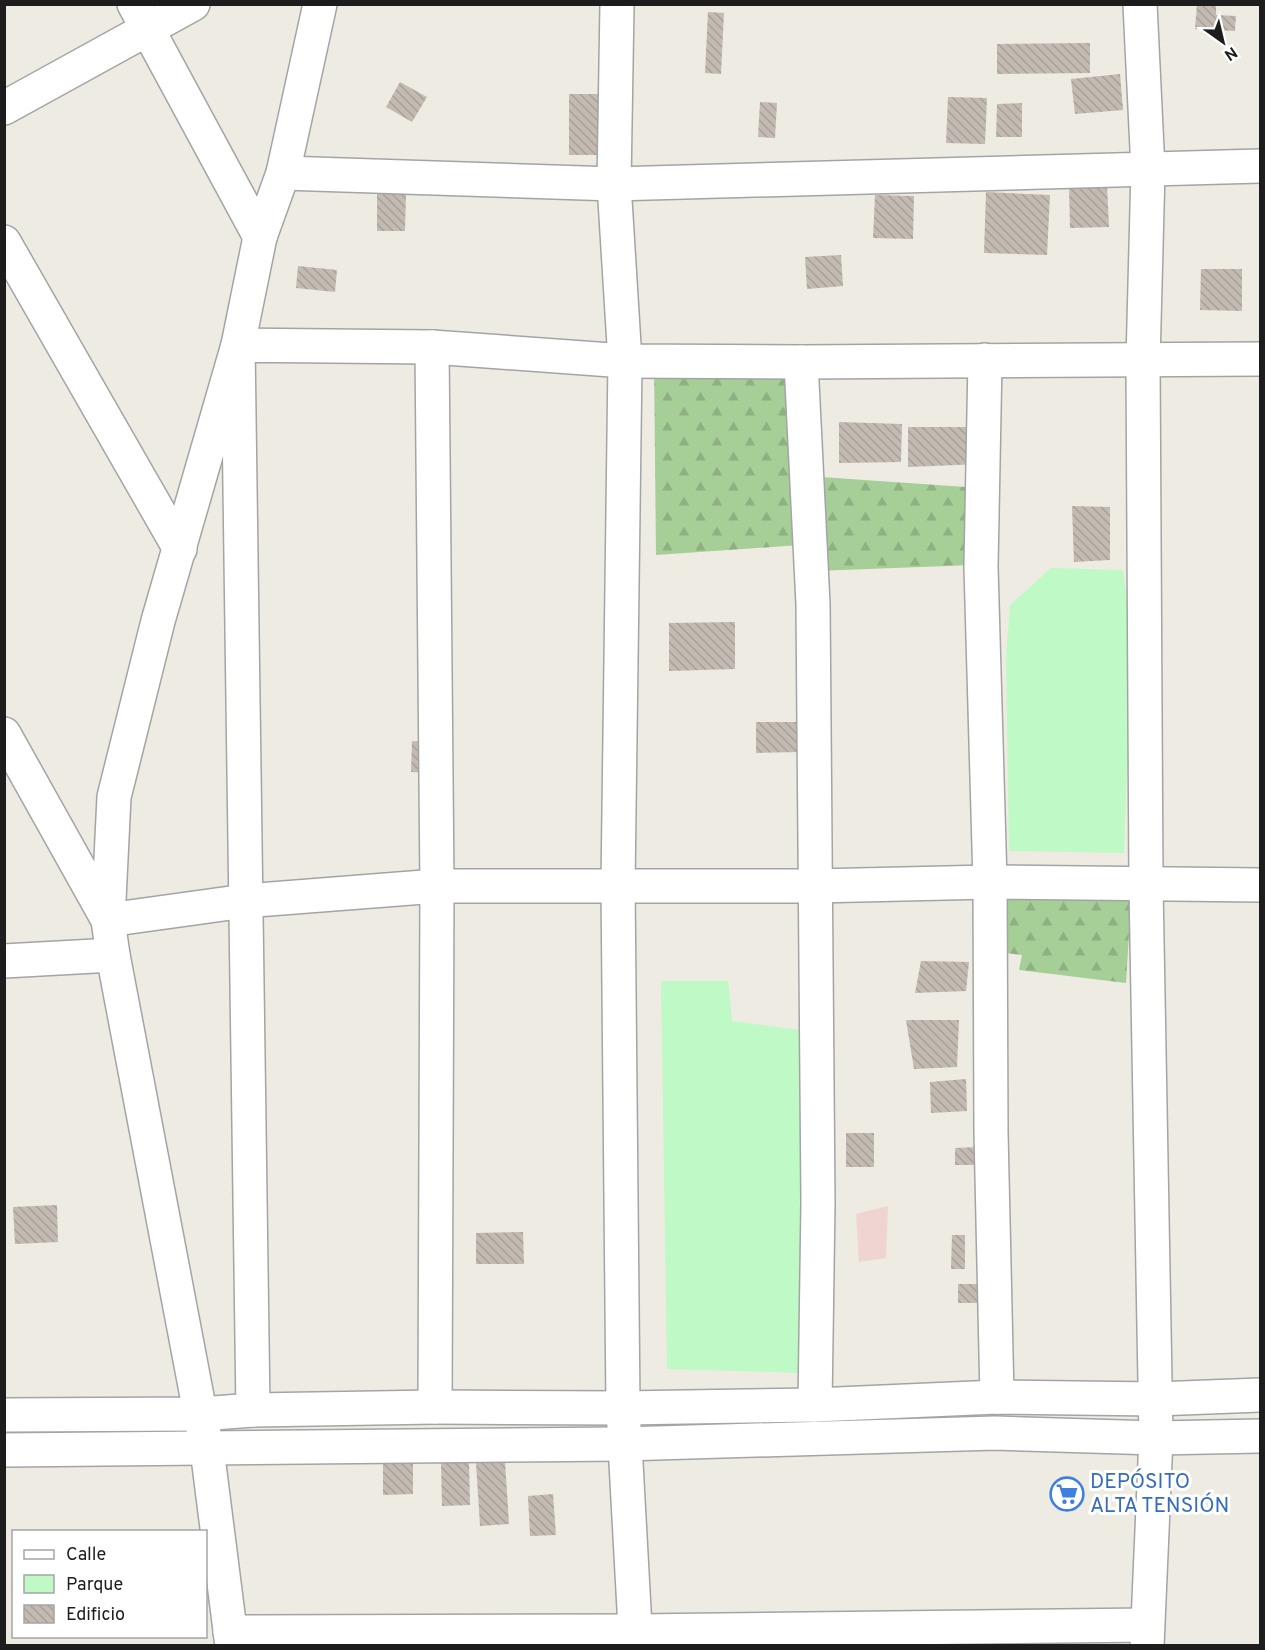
<svg xmlns="http://www.w3.org/2000/svg" width="1265" height="1650" font-family="Overpass,sans-serif">
<style>
.commercial{fill:#f0d4d2}
.forest{fill:url(#forest-firs)}
.park{fill:#bff9c5}
.building{fill:url(#building-back-hatch)}
.lines{fill:none;stroke-linecap:round;stroke-linejoin:round}
.minor-casing{stroke:#a4a4a4;stroke-width:36}
.minor{stroke:#fff;stroke-width:33}
.labels{text-anchor:middle;dominant-baseline:central;stroke-width:6;stroke-linejoin:round;paint-order:stroke}
.shop-label{font-size:21px;fill:#366cbe;stroke:#fff;text-anchor:start}
</style>
<defs>
<pattern id="forest-firs" width="22" height="20" patternUnits="userSpaceOnUse" patternTransform="scale(1.5)"><rect width="22" height="20" fill="#a6ce97"/><path d="M5 1l3.5 6h-7zM16 11l3.5 6h-7z" fill="#8eb082"/></pattern>
<pattern id="building-back-hatch" width="6" height="6" patternUnits="userSpaceOnUse" patternTransform="scale(1.5)"><rect width="6" height="6" fill="#c3bab2"/><path d="M-1 5l2 2M0 0l6 6M5-1l2 2" fill="none" stroke="#a79f99"/></pattern>
</defs>
<rect width="100%" height="100%" fill="#eeebe3"/>
<path class="commercial" d="M888 1206 886 1258 859 1262 856 1214Z"/>
<g class="forest">
<path d="M654 359 796 364 800 545 656 555Z"/>
<path d="M821 477 966 487 973 565 816 571Z"/>
<path d="M1122 887 1131 903 1126 983 1019 970 1022 955 998 952 1002 895Z"/>
</g>
<g class="park">
<path d="M1051 568 1123 570 1132 637 1124 853 1009 851 1006 659 1010 605Z"/>
<path d="M661 981H728L732 1021 800 1030 801 1197 807 1299 805 1373 667 1369Z"/>
</g>
<g class="building">
<path d="M1197 4H1216V15L1236 16 1235 31 1195 29Z"/>
<path d="M708 12 724 13 721 74 705 73Z"/>
<path d="M1090 43V73L997 74V44Z"/>
<path d="M1120 74 1123 110 1075 114 1071 79Z"/>
<path d="M400 82 427 97 412 122 386 107Z"/>
<path d="M569 94H604L605 155H569Z"/>
<path d="M948 97 987 98 985 144 946 143Z"/>
<path d="M760 102 777 103 775 138 758 137Z"/>
<path d="M1022 103V137H996L997 104Z"/>
<path d="M1107 185 1109 227 1070 228 1069 187Z"/>
<path d="M986 192 1050 195 1047 255 984 253Z"/>
<path d="M377 194H406L405 231H377Z"/>
<path d="M875 195 914 196 913 239 873 238Z"/>
<path d="M841 255 843 286 807 289 805 257Z"/>
<path d="M298 266 337 270 335 292 296 288Z"/>
<path d="M1201 269H1242V311L1200 310Z"/>
<path d="M839 422 902 424 901 462 839 463Z"/>
<path d="M908 427H977L980 464 908 467Z"/>
<path d="M1072 506 1110 507V560L1074 562Z"/>
<path d="M735 622V669L669 671V623Z"/>
<path d="M756 722H798V752L756 753Z"/>
<path d="M412 741 430 742 429 773 411 772Z"/>
<path d="M921 961 969 962 966 991 915 993Z"/>
<path d="M906 1020H959L957 1067 914 1069Z"/>
<path d="M966 1079 967 1111 931 1113 930 1082Z"/>
<rect x="846" y="1133" width="28" height="34"/>
<path d="M977 1147V1165H955V1148Z"/>
<path d="M57 1205 58 1242 15 1244 13 1207Z"/>
<path d="M523 1232 524 1264H476V1233Z"/>
<path d="M952 1235H965V1269H951Z"/>
<rect x="958" y="1284" width="25" height="19"/>
<path d="M383 1460H413V1494L383 1495Z"/>
<path d="M469 1461 470 1505 442 1506 441 1462Z"/>
<path d="M505 1461 509 1524 480 1526 476 1463Z"/>
<path d="M553 1494 556 1535 530 1536 528 1496Z"/>
</g>
<g class="lines">
<g class="minor-casing">
<g id="minor">
<path d="M134 4 260 237"/>
<path d="M617 4 614 184 625 361 618 885 623 1408 636 1646"/>
<path d="M1140 4 1148 170 1143 361 1146 885 1156 1438 1147 1646"/>
<path d="M4 108 193 4"/>
<path d="M283 173 614 184 1260 166"/>
<path d="M4 242 180 549"/>
<path d="M432 347 437 886 435 1407"/>
<path d="M985 360 981 567 990 882 991 1132 997 1397"/>
<path d="M801 362 813 604 818 1203 815 1405"/>
<path d="M4 734 108 920 245 901 437 886H815L990 882 1260 885"/>
<path d="M4 961 113 955"/>
<path d="M253 1410 238 345 432 347 625 361 801 362 1260 359"/>
<path d="M4 1415 201 1414 253 1410 435 1407 623 1408 815 1405 997 1397 1156 1399 1260 1395"/>
<path d="M4 1450 624 1444 995 1433 1156 1438 1260 1436"/>
<path d="M230 1632 636 1631 1147 1625"/>
<path d="M232 1646 207 1449 113 955 108 920 114 797 158 621 238 345 260 237 283 173 320 4"/>
</g>
</g>
<use href="#minor" class="minor"/>
</g>
<defs>
<g id="supermarket-ring" transform="scale(1.725)"><circle r="9.5" fill="#fff" stroke="#3f7fe0" stroke-width="1.5"/><path d="M-6-5.5h2.5l.6 2H6L4.5 2H-2.5L-4.4-4H-6ZM-1.5 3.2a1.3 1.3 0 1 0 .1 0ZM3 3.2a1.3 1.3 0 1 0 .1 0Z" fill="#3f7fe0"/></g>
</defs>
<g fill-rule="evenodd">
<use href="#supermarket-ring" x="1067" y="1494"/>
</g>
<g class="labels">
<g class="shop-label">
<text x="1090" y="1482">DEPÓSITO<tspan x="1090" dy="24">ALTA TENSIÓN</tspan></text>
</g>
</g>
<rect width="1265" height="1650" fill="none" stroke="#1d1d1d" stroke-width="12"/>
<rect x="12" y="1530" width="195" height="108" fill="#ffffff" stroke="#a5a5a5" stroke-width="1.5"/>
<rect x="24" y="1550" width="30" height="9" fill="#ffffff" stroke="#a5a5a5" stroke-width="1.5"/>
<text x="66" y="1560" font-size="18" fill="#1d1d1d">Calle</text>
<rect x="24" y="1575" width="30" height="18" fill="#bff9c5" stroke="#a5a5a5" stroke-width="1.5"/>
<text x="66" y="1590" font-size="18" fill="#1d1d1d">Parque</text>
<rect x="24" y="1605" width="30" height="18" fill="url(#building-back-hatch)" stroke="#a5a5a5" stroke-width="1.5"/>
<text x="66" y="1620" font-size="18" fill="#1d1d1d">Edificio</text>
<g transform="translate(1223 42) rotate(146)" stroke="#ffffff" stroke-width="4.5" paint-order="stroke">
<path d="M0-4.5L10 22L0 15L-10 22Z" fill="#1d1d1d"/>
<text y="-9" font-size="16" font-weight="bold" text-anchor="middle" fill="#1d1d1d">N</text>
</g>
</svg>
